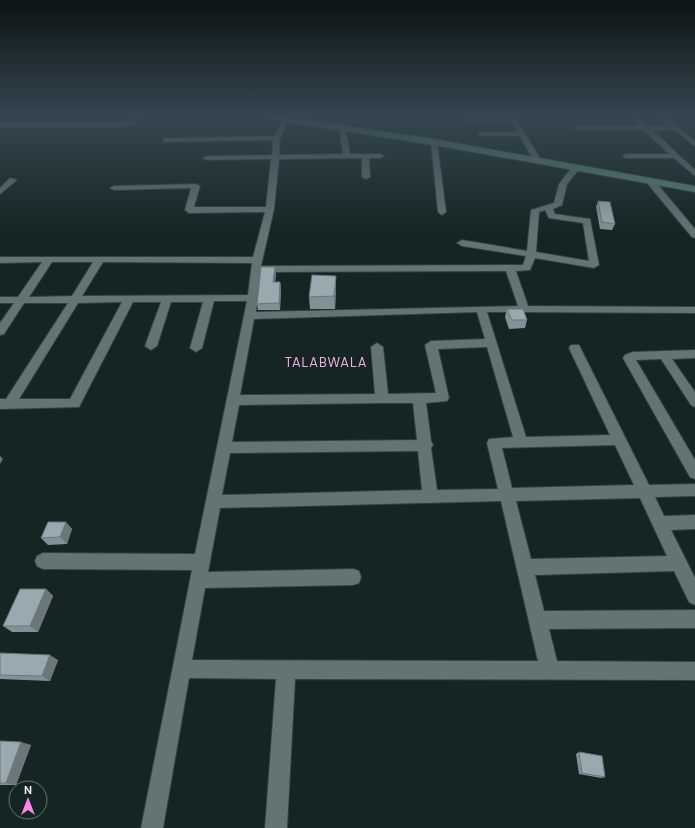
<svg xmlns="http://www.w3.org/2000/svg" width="695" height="828" font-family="'DM Sans',sans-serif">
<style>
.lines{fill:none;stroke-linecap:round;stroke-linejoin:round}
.minor-casing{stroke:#354040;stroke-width:2}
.secondary-casing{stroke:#354040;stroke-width:2}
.minor{fill:#627473;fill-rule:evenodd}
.secondary{fill:#5e837a;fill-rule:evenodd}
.wall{fill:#839196}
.shaded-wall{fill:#6a767a}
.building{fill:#98a9af;stroke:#6a767a}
.labels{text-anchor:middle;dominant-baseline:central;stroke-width:4;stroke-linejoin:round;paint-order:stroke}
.neighbourhood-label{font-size:13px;letter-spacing:1px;fill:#eeaee2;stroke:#152524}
</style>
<rect width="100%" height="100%" fill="#152524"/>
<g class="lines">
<g class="minor-casing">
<g id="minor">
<path d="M133 117H139L134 124 121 127H0V123H121L130 121Z"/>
<path d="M286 117 289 119 280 138 279 155 343 154 339 128 342 126 345 128 350 154H380L384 156 380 158H369L370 177 366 179 362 177V158L279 159 274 209 261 266 523 265 526 256 462 246 457 243 462 240 527 251 531 210 554 203 559 184 573 166H576L580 168 567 184 562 205 553 209 555 214 590 219 599 265 594 268 535 258 530 270 516 271 528 306 695 307V313L487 312 526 437 610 435 569 348 571 345H579L649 485 695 484V496L655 497 664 516 695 515V529L671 530 695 578V605L689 602 674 571 535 575 544 611 695 610V628L549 629 557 661 695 662V680L295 679 287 828H265L276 679 189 678 163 828H141L192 570 43 569 37 566 35 561 37 556 43 553 195 554 247 301H214L202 348 196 352 190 348 203 302H171L157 346 151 350 145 346 161 302H133L79 407 0 409V399H6L68 303H24L4 334 0 335V323L14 303H0V297H18L42 262 0 263V257H253L265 212 189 213 185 210 191 188 114 190 110 188 114 186 196 184 200 186 194 207H266L271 159 207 160 203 158 207 156 272 155 273 140 165 142 162 140 165 138 275 136 283 119ZM545 210 549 218 583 223 589 261 536 252 539 212ZM52 262H93L72 296 29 297ZM103 262 252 263 248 295 82 296ZM506 271 518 306 256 312 261 272ZM122 302 70 399H19L78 303ZM477 312 485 339 431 341 425 345 436 393 388 394 383 347 377 343 371 347 375 394 240 395 254 319ZM487 347 513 437 489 439 487 443 498 489 437 490 431 448 433 445 431 441 426 403 447 401 449 398 438 349ZM381 403H413L417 440 232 442 239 405ZM615 445 634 485 512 488 502 448ZM418 451 422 490 222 495 230 453ZM640 498 667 556 531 559 516 501ZM501 501 538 661 192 660 205 588 353 585 359 583 361 577 359 571 353 569 208 572 220 508Z"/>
<path d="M515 117 541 160 540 162H534L520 136H481L478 134 481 132H517L511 121H468L465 119 468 117Z"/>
<path d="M631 117H637L647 126H669L659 117H666L695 141V146L674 130H652L695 170V176L674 158H624L623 156 627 154H669L644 130H577L574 128 577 126H640Z"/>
<path d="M434 140 437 142 446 212 442 215 438 212 431 142Z"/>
<path d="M10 178 17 180 0 194V188Z"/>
<path d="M647 179H653L695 229V238L692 237 647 183Z"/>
<path d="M695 350V358L672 359 695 392V407L691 405 661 359 636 360 695 460V479L690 477 623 358 625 355 633 352Z"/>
</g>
</g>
<g class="secondary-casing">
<path id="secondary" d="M267 117H288L434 139 695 186V192L434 145 272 120Z"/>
</g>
<use href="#minor" class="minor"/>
<use href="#secondary" class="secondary"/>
</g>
<g class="wall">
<path d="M598 201 615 224 612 230 600 229 596 207Z"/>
<path d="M276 273 275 282H280L281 289 280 310H258L257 304Z"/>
<path d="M336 276V288L335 309H310L309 297Z"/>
<path d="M507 309 527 320 525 328 509 329 505 317Z"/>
<path d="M66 522 72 529 67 544 48 545 41 538Z"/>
<path d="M46 589 53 596 38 632H12L3 626Z"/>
<path d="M0 654 58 660 50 681 0 679Z"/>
<path d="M0 741 31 745 16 785H0Z"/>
<path d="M579 752 605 777 601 778 579 774 576 754Z"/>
</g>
<g class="shaded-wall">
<path d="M275 267 276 273 274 289 273 282Z"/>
<path d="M336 276V288L335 309 334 296Z"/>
<path d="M280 282 281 289 280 310 279 303Z"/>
<path d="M0 456 3 459 0 464Z"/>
<path d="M66 522 72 529 67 544 60 537Z"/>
<path d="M46 589 53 596 38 632 30 626Z"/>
<path d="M50 655 58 660 50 681 42 676Z"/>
<path d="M21 742 31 745 16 785 6 783Z"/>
</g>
<g class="building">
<path d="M598 201 610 202 615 224 602 222Z"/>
<path d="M261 267H275L273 282H280L279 303 257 304Z"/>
<path d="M312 275 336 276 334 296 309 297Z"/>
<path d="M507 309H523L527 320H512Z"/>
<path d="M48 522H66L60 537 41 538Z"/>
<path d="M20 589H46L30 626H3Z"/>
<path d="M0 653 50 655 42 676 0 675Z"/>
<path d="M0 741 21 742 6 783H0Z"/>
<path d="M579 752 602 756 605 777 582 773Z"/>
</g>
<linearGradient id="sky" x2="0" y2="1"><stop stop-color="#0c1414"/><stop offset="0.5" stop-color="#354650"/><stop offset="1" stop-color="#354650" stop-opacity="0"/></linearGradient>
<rect width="695" height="233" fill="url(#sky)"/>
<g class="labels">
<g class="neighbourhood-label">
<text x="326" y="362">TALABWALA</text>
</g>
</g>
<g transform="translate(28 800)"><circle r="19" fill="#152524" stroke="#697776"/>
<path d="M0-3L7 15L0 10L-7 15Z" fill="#f987e8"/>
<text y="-6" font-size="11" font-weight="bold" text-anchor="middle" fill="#e8f2f2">N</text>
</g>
</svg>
